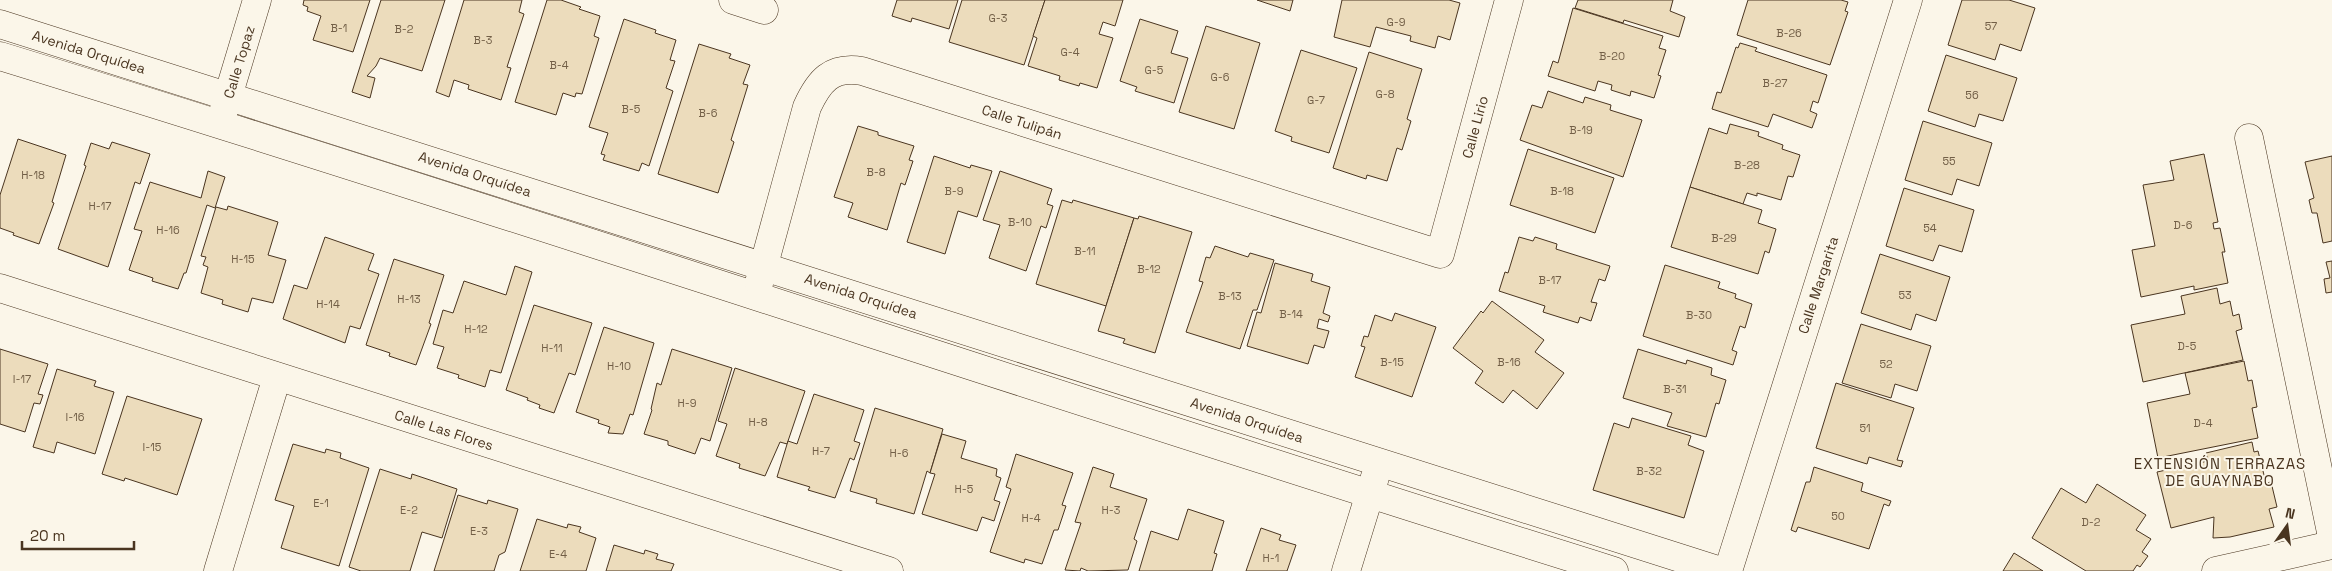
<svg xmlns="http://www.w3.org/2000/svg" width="2332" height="571" font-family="'Space Grotesk',sans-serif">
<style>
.building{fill:#ecdcbc;stroke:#4a3520}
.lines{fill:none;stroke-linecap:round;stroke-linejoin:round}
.street-casing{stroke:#4a3520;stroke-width:29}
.street{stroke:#fbf6e9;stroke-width:28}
.labels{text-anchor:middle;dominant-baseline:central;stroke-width:4;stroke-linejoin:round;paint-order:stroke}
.number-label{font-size:11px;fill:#725f47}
.street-label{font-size:14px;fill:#4a3520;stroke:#fbf6e9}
.neighbourhood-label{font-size:15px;letter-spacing:1px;fill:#4a3520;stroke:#fbf6e9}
</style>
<rect width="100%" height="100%" fill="#fbf6e9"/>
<g class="building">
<path d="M304 0H370L353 52 313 40 321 16 307 11 308 7 303 5Z"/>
<path d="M381 0H445L422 71 380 58 376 66 367 76 375 78 370 98 352 92Z"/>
<path d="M464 0H522L519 12 524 14 507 67 511 68 501 100 468 89 469 85 454 80 449 97 436 92Z"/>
<path d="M547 0H561L581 7 579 9 600 16 594 36 599 38 582 94 576 93 575 97 563 93 556 115 515 102Z"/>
<path d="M897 0H958L949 29 912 18 911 22 892 16Z"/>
<path d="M962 0H1045L1024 65 949 42Z"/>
<path d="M1045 0H1123L1115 26 1103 22 1099 34 1113 38 1097 88 1080 83 1079 86 1059 80 1060 76 1028 66 1037 38 1033 36Z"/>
<path d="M1257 0H1293L1290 11Z"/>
<path d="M1342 0H1449L1460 3 1450 40 1438 36 1435 48 1410 41 1411 36 1376 27 1370 47 1334 37Z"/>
<path d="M1578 0H1673L1670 11 1685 17 1679 37 1624 20 1623 23 1575 8Z"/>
<path d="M1748 0H1841L1848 2 1845 11 1848 12 1830 65 1737 35Z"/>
<path d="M1962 0H2009L2035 8 2021 51 2000 44 1995 60 1948 45Z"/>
<path d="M1573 8 1663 36 1659 48 1666 50 1658 75 1661 76 1654 98 1631 91 1630 96 1611 90 1612 85 1598 81 1595 91 1548 76 1553 61 1558 63Z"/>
<path d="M624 19 656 30 655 33 676 40 670 60 675 61 666 88 673 91 649 166 642 163 639 171 603 160 605 155 601 154 608 133 589 127Z"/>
<path d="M1140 19 1178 31 1171 53 1188 58 1174 103 1135 91 1137 87 1120 81Z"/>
<path d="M1206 26 1260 43 1234 129 1179 112Z"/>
<path d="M1740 43 1757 48 1755 51 1827 75 1818 103 1813 101 1810 111 1817 114 1812 128 1773 114 1768 127 1712 109 1717 92 1721 93 1736 47 1738 48Z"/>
<path d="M699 44 731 54 729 58 750 65 743 84 748 85 731 140 734 142 718 193 658 174Z"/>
<path d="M1301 50 1357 68 1329 153 1291 141 1292 137 1275 131Z"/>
<path d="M1369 52 1422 69 1407 119 1411 121 1402 150 1397 148 1387 181 1367 175 1366 179 1333 168Z"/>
<path d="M1946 55 2017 78 2003 121 1979 114 1975 127 1928 111Z"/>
<path d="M1548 91 1583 103 1585 97 1611 105 1610 110 1642 120 1623 177 1520 140 1532 105 1542 108Z"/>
<path d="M1923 121 1992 143 1979 186 1957 179 1952 195 1905 180Z"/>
<path d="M1730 124 1759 132 1758 136 1783 145 1782 149 1800 155 1793 177 1788 176 1781 200 1757 193V196L1747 193 1743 204 1690 187 1709 128 1727 134Z"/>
<path d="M858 126 878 132V135L914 146 909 160 913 161 905 185 901 183 887 230 848 217 853 203 834 197Z"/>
<path d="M18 139 66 155 52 202 54 203 39 244 13 235 14 233 0 228V195Z"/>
<path d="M112 142 150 154 140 184 135 182 108 267 58 249 86 166 84 165 91 143 109 149Z"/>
<path d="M1528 149 1614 178 1595 233 1510 205Z"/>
<path d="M2204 154 2218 222 2213 223 2214 229 2220 228 2225 252H2222L2228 283 2194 290V286L2141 297 2132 250 2155 246 2143 185 2174 180 2170 161Z"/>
<path d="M934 156 970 168 971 165 992 171 977 217 958 211 945 254 907 242Z"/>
<path d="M2332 156V241L2323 243 2317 213H2312L2309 200 2314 198 2305 162Z"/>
<path d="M208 171 225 177 215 208 207 205 186 273H184L178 289 152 281 153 278 129 270 142 231 134 229 150 182 201 198Z"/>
<path d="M1000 171 1052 189 1047 204 1053 206 1046 228 1041 226 1026 271 989 258 1000 225 983 220Z"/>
<path d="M1690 187 1762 210 1758 223 1776 229 1769 253 1765 251 1758 274 1671 247Z"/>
<path d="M1904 188 1974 210 1962 252 1939 245 1933 261 1886 246Z"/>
<path d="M1062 200 1072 203 1073 200 1134 218 1106 306 1036 284Z"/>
<path d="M228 206 278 222 268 255 286 260 273 303 252 298 248 312 222 304 223 300 201 293 208 267 203 265 206 257 201 256 216 207 227 210Z"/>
<path d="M1139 216 1192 232 1155 353 1123 343 1125 339 1098 331 1134 218 1138 219Z"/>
<path d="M325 237 374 254 368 270 379 274 360 329 350 326 345 343 283 319 294 285 307 289Z"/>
<path d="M1519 237 1533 241 1535 237 1557 244 1556 249 1610 266 1605 281 1599 279 1591 302 1597 303 1591 321 1580 317 1578 323 1543 312 1545 306 1499 291 1505 272 1508 273Z"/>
<path d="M1215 246 1248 257 1250 253 1274 260 1257 310H1253L1240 349 1186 332 1203 282 1199 281 1206 257 1210 258Z"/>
<path d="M1880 254 1950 277 1936 321 1916 314 1911 330 1861 313Z"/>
<path d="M394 259 444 275 429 323 431 324 416 365 389 356 390 353 366 345Z"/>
<path d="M2332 261V292L2326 293 2324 279 2330 278 2326 262Z"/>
<path d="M1275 263 1313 274 1311 281 1330 287 1323 313 1330 316 1328 322 1319 319 1317 328 1329 331 1324 348 1314 345 1308 364 1247 346 1257 312 1261 313Z"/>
<path d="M1665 265 1720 282 1718 288 1736 294 1735 298 1752 304 1745 328 1740 326 1732 350 1737 352 1733 365 1643 336Z"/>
<path d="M515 266 532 272 501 373 490 370 485 387 458 378 459 375 437 368 444 347 433 344 443 310 453 313 464 281 506 295Z"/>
<path d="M2217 288 2220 304 2230 301 2233 316 2239 314 2242 329 2236 331 2243 360 2143 382 2131 325 2185 314 2181 296Z"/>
<path d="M1492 301 1544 340 1535 352 1564 373 1537 409 1513 390 1503 403 1475 383 1483 371 1453 348 1481 311 1483 313Z"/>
<path d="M534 305 592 323 575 375 569 373 554 413 539 408 540 405 527 400 528 398 506 390Z"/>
<path d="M1395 313 1436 327 1412 397 1355 377 1365 347 1361 346 1364 336 1368 337 1375 315 1392 321Z"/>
<path d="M1861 324 1931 346 1917 391 1895 384 1891 398 1842 383Z"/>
<path d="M604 327 654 343 633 415 630 414 623 434 608 433 610 427 598 423 599 420 576 412Z"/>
<path d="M0 349 48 364 38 394 43 395 40 404 34 403 25 432 0 424Z"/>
<path d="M672 349 732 368 710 441 701 438 695 454 668 445V441L644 434 652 410 651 409 657 383 661 385Z"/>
<path d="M1638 349 1686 364 1687 360 1712 368 1711 375 1726 380 1719 404 1716 403 1706 437 1667 426 1672 413 1623 398Z"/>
<path d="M2244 361 2248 381 2252 380 2257 407 2252 408 2258 438 2158 458 2147 403 2190 394 2185 373Z"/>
<path d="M735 368 805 391 787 444 780 442 765 476 739 468 740 464 716 456 727 424 718 421Z"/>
<path d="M57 369 96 381 94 386 114 392 95 454 57 442 54 453 33 447Z"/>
<path d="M1836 383 1914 408 1897 460 1903 461 1901 467 1869 457 1867 464 1816 448Z"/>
<path d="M814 394 864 410 854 441 860 443 854 460 850 458 835 498 808 490 810 487 777 477 788 441 797 444Z"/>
<path d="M127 396 202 419 177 495 125 478 124 481 102 474Z"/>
<path d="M875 408 943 429 930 473 927 471 914 514 876 503 877 499 850 491Z"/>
<path d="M1632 418 1691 436 1688 445 1704 451 1684 518 1593 490 1614 423 1629 428Z"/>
<path d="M942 434 966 441 961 458 997 469 996 476 1001 478 994 500 1000 502 994 521 982 517 977 531 922 514 935 474 930 473Z"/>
<path d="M2252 442 2254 452 2258 451 2266 483 2271 482 2277 507 2269 509 2274 527 2230 537 2213 538 2214 517 2171 528 2157 472 2208 461 2206 453Z"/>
<path d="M293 444 325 453 326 449 341 453 340 458 369 468 339 566 281 548 294 506 275 500Z"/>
<path d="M1016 454 1073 473 1062 505 1066 506 1058 530H1054L1042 564 1025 559 1024 563 990 552 1011 489 1006 487Z"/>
<path d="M1093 467 1114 474 1110 487 1147 499 1134 539 1137 541 1128 570 1088 571 1081 568 1080 571 1065 570 1081 523 1075 522Z"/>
<path d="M1814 467 1863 483 1861 491 1891 501 1889 506 1884 504 1869 549 1798 527 1796 532 1791 530 1806 482H1810Z"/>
<path d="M380 469 411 479 412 474 457 489 442 538 422 532 410 571H361L349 567Z"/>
<path d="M2097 484 2146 515 2136 530 2151 539 2142 552 2148 556 2140 567 2137 565 2133 571H2086L2032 538 2061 488 2086 503Z"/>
<path d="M458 495 487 504 488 500 518 509 505 552 499 555 494 571H434Z"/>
<path d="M1188 509 1224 521 1214 553 1217 554 1212 571H1139L1151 531 1178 540Z"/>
<path d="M537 519 567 528 568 524 581 527 579 532 596 538 586 571H520Z"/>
<path d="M1261 528 1281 535 1279 540 1296 545 1287 571H1246Z"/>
<path d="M614 545 644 554 645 550 658 554 656 559 674 564 671 571H606Z"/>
<path d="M2014 553 2043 571H2003Z"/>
</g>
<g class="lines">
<g class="street-casing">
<g id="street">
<path d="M733 0 764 10"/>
<path d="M0 24 1721 571"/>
<path d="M0 56C540 222 1075 403 1614 571"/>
<path d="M223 113 257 0"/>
<path d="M2249 138 2332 537"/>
<path d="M759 283 807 107C819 81 831 66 862 71L1440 254 1509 0"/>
<path d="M0 288 889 571"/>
<path d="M218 571 277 377"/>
<path d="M1346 571 1375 477"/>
<path d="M1728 571 1908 0"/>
<path d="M2216 571 2332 545"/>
</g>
</g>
<use href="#street" class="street"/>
</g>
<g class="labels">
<g class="number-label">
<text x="998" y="18">G-3</text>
<text x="1396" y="22">G-9</text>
<text x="1991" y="26">57</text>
<text x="339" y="28">B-1</text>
<text x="404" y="29">B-2</text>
<text x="1789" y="33">B-26</text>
<text x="483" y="40">B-3</text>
<text x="1070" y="52">G-4</text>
<text x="1612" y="56">B-20</text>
<text x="559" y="65">B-4</text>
<text x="1154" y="70">G-5</text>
<text x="1220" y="77">G-6</text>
<text x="1775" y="83">B-27</text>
<text x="1385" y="94">G-8</text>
<text x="1972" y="95">56</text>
<text x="1316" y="100">G-7</text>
<text x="631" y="109">B-5</text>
<text x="708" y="113">B-6</text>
<text x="1581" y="130">B-19</text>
<text x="1949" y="161">55</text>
<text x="1747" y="165">B-28</text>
<text x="876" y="172">B-8</text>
<text x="33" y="175">H-18</text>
<text x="954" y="191">B-9</text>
<text x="1562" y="191">B-18</text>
<text x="100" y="206">H-17</text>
<text x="1020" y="222">B-10</text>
<text x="2183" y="225">D-6</text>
<text x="1930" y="228">54</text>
<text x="168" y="230">H-16</text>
<text x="1724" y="238">B-29</text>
<text x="1085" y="251">B-11</text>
<text x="243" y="259">H-15</text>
<text x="1149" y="269">B-12</text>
<text x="1550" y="280">B-17</text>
<text x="1905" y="295">53</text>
<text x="1230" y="296">B-13</text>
<text x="409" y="299">H-13</text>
<text x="328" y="304">H-14</text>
<text x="1291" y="314">B-14</text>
<text x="1699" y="315">B-30</text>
<text x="476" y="329">H-12</text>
<text x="2187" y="346">D-5</text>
<text x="552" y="348">H-11</text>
<text x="1392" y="362">B-15</text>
<text x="1509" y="362">B-16</text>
<text x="1886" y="364">52</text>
<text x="619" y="366">H-10</text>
<text x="22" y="379">I-17</text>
<text x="1675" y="389">B-31</text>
<text x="687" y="403">H-9</text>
<text x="75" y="417">I-16</text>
<text x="758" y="422">H-8</text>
<text x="2203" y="423">D-4</text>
<text x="1865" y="428">51</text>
<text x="152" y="447">I-15</text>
<text x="821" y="451">H-7</text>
<text x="899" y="453">H-6</text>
<text x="1649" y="471">B-32</text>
<text x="964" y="489">H-5</text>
<text x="321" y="503">E-1</text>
<text x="409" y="510">E-2</text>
<text x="1111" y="510">H-3</text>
<text x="1838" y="516">50</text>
<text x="1031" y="518">H-4</text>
<text x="2091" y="522">D-2</text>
<text x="479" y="531">E-3</text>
<text x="558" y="554">E-4</text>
<text x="1271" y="558">H-1</text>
</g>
<g class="street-label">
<text transform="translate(89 52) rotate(17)">Avenida Orquídea</text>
<text transform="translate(239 62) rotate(-73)">Calle Topaz</text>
<text transform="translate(1022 122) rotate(18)">Calle Tulipán</text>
<text transform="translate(1475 127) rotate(-75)">Calle Lirio</text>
<text transform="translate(475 174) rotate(18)">Avenida Orquídea</text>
<text transform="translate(1818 285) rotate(-72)">Calle Margarita</text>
<text transform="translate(861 296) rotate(18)">Avenida Orquídea</text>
<text transform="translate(1247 420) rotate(18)">Avenida Orquídea</text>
<text transform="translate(444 430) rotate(18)">Calle Las Flores</text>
</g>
<g class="neighbourhood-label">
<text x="2220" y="463">EXTENSIÓN TERRAZAS<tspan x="2220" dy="17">DE GUAYNABO</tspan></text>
</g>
</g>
<g transform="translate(2287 526) rotate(14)" stroke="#fbf6e9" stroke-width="4" paint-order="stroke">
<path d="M0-4L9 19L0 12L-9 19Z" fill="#4a3520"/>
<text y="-8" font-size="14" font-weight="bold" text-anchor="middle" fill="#4a3520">N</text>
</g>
<path d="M22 541v8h112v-8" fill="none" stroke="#4a3520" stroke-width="2.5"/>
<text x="30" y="541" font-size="15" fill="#4a3520" stroke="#fbf6e9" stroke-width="4" paint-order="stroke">20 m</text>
</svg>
